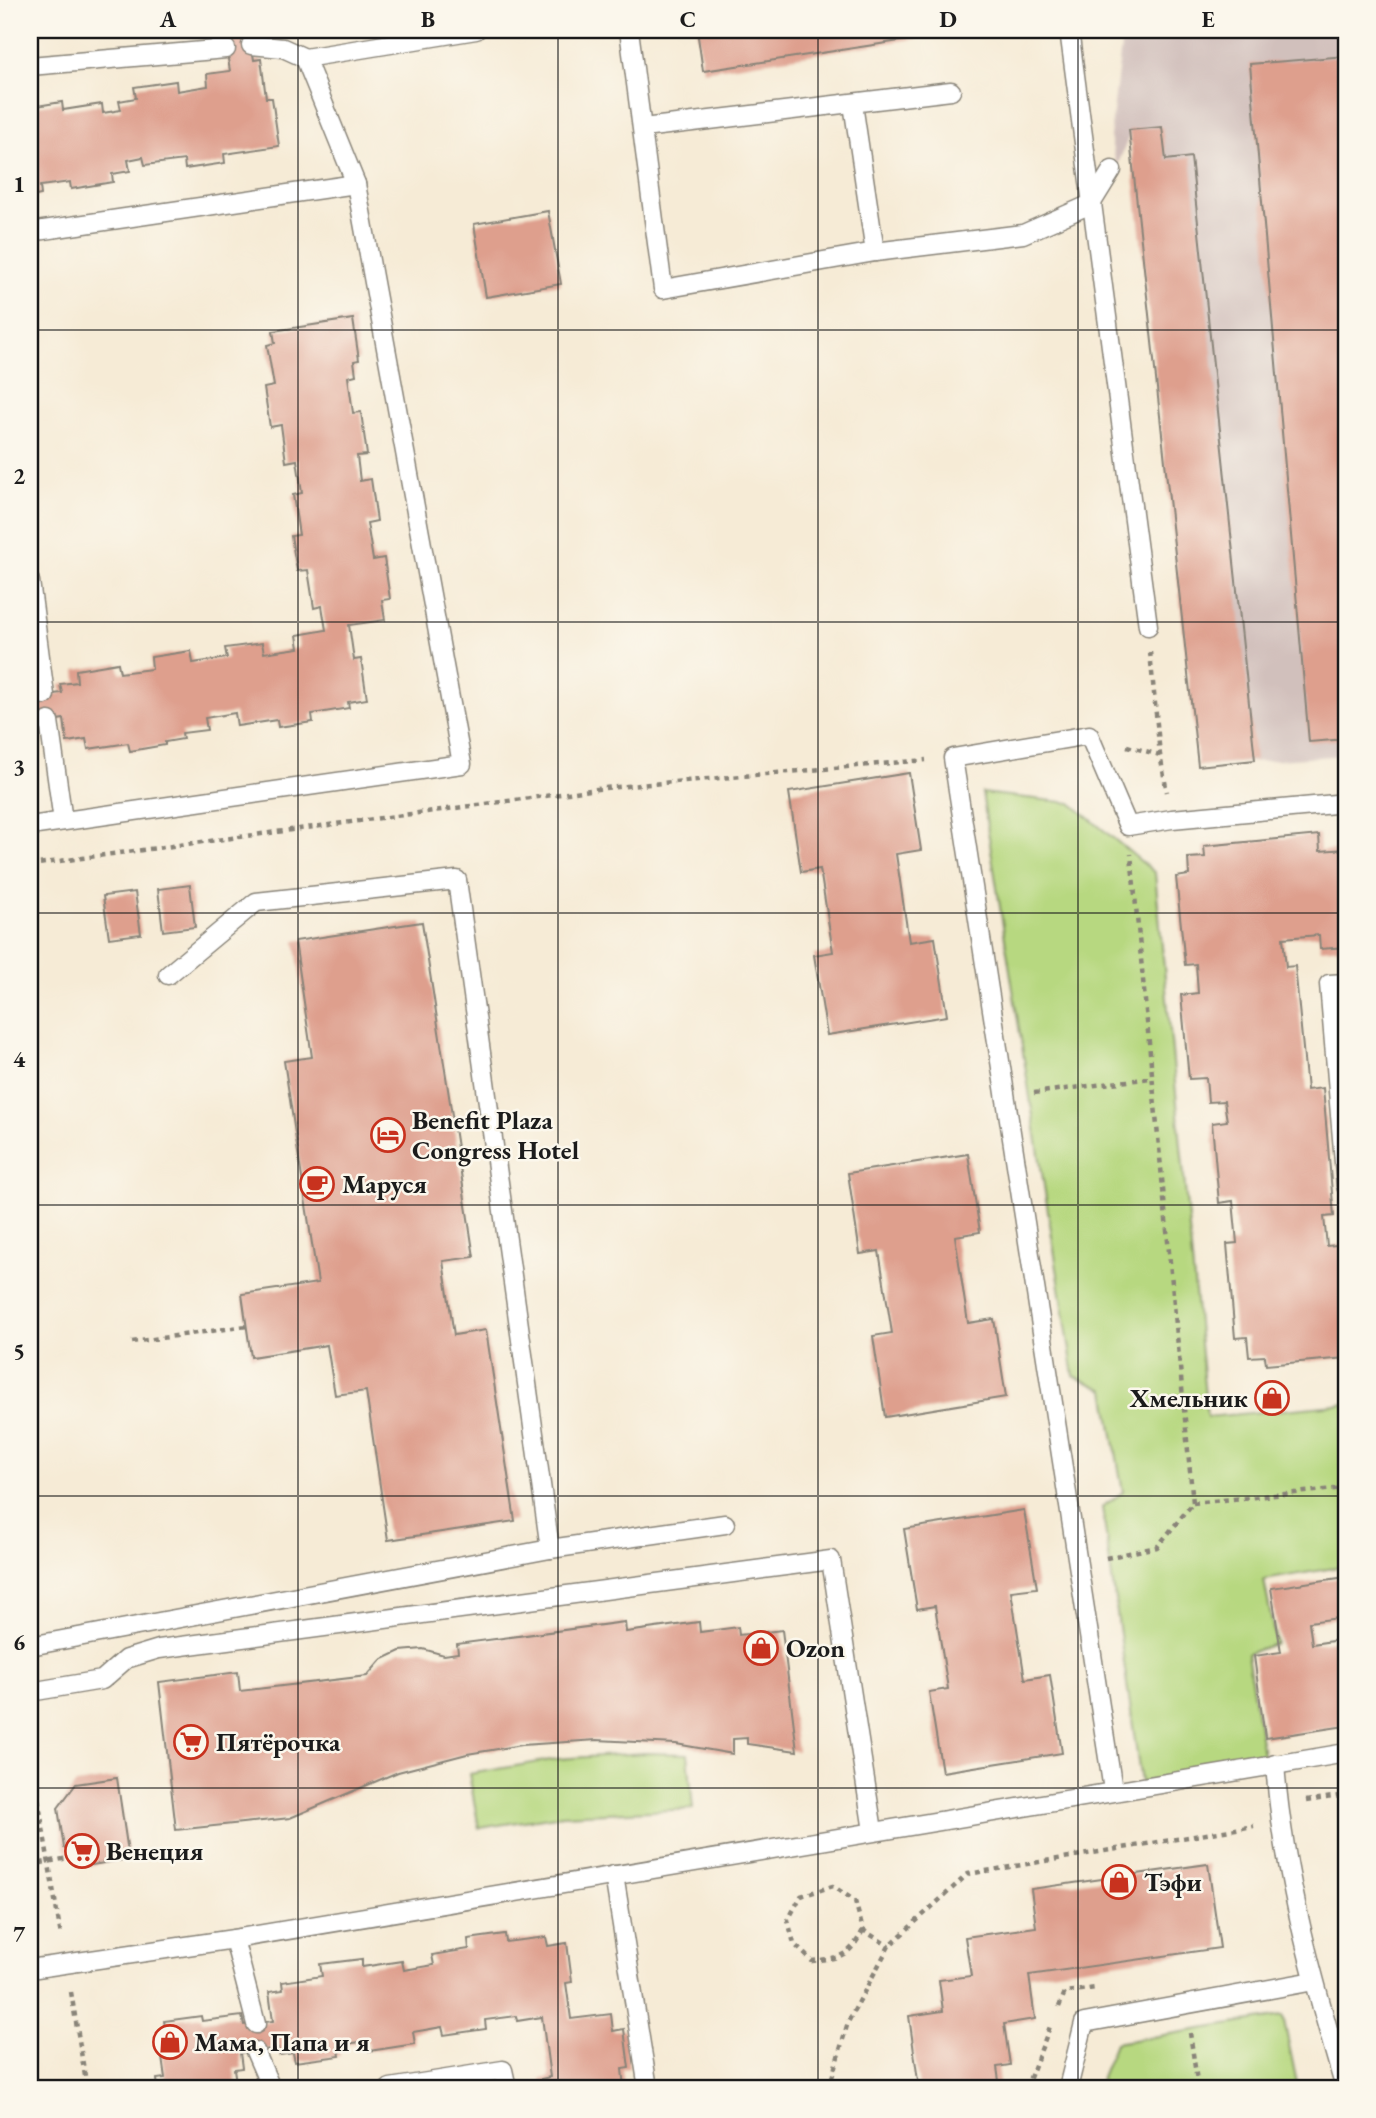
<svg xmlns="http://www.w3.org/2000/svg" width="1376" height="2118" font-family="'EB Garamond',serif">
<style>
.industrial{fill:#d1c0bc}
.green{fill:#b7d880;stroke:#6a7a4e;stroke-width:2}
.building{fill:#de9f8d}
.lines{fill:none;stroke-linecap:round;stroke-linejoin:round}
.lane-casing{stroke:#898479;stroke-width:21}
.path{stroke:#898479;stroke-width:4.5;stroke-dasharray:5 5;stroke-linecap:butt}
.lane{stroke:#fff;stroke-width:18}
.grid{fill:none;stroke:#1c1c1c;stroke-width:2;stroke-opacity:0.55}
.labels{text-anchor:middle;dominant-baseline:central;stroke-width:5;stroke-linejoin:round;paint-order:stroke}
.poi-label{font-size:26px;font-weight:bold;fill:#1c1c1c;stroke:#fbf7ec;text-anchor:start}
.neatline{fill:none;stroke:#1c1c1c;stroke-width:2.5}
.grid-label{font-size:23px;text-anchor:middle;font-weight:bold;fill:#1c1c1c}
</style>
<rect width="100%" height="100%" fill="#fbf7ec"/>
<filter id="ink" filterUnits="userSpaceOnUse"><feTurbulence type="fractalNoise" baseFrequency=".0143" numOctaves="2"/><feDisplacementMap in="SourceGraphic" scale="14" xChannelSelector="R" yChannelSelector="G"/><feConvolveMatrix kernelMatrix="1 2 1 2 8 2 1 2 1" color-interpolation-filters="sRGB"/></filter>
<filter id="wash" filterUnits="userSpaceOnUse"><feTurbulence type="fractalNoise" baseFrequency=".00686" numOctaves="4" result="noise"/><feDisplacementMap in="SourceGraphic" scale="28" xChannelSelector="R" yChannelSelector="G"/><feGaussianBlur stdDeviation="1.57" result="paint"/><feColorMatrix in="noise" values="0 0 0 0 0 0 0 0 0 0 0 0 0 0 0 0 0 1.4 0 .05"/><feComposite in="paint" operator="in"/></filter>
<g filter="url(#wash)">
<rect width="100%" height="100%" fill="#f6ebd6"/>
<path class="industrial" d="M1123 30H1346V755L1198 766 1130 133 1117 167 1110 137Z"/>
<g class="green">
<path d="M982 793 1071 803 1155 873 1207 1417 1346 1404V1566L1264 1580 1276 1643 1247 1654 1264 1761 1141 1783 1102 1507 1123 1492 1105 1390 1074 1376Z"/>
<path d="M644 1753 688 1754 693 1809 562 1815 479 1828 469 1774 557 1759Z"/>
<path d="M1283 2016 1298 2088H1097L1115 2043Z"/>
</g>
<g id="blocks">
<g class="building">
<path d="M212 30H249L254 60 261 59 266 98H272L279 146 224 154 225 163 185 169 184 160 145 165 143 157 128 160 130 171 112 174 113 182 71 189 70 182 40 186 41 195 30 197V107L62 102 63 110 102 104 103 113 121 110 119 101 136 98 134 87 176 81 177 91 208 86 207 74 230 71 224 35 213 37Z"/>
<path d="M697 30H964L965 31 703 71Z"/>
<path d="M1123 30H1179V31L1124 38Z"/>
<path d="M1346 56V739L1309 742 1250 64Z"/>
<path d="M1162 127 1166 160 1191 157 1255 760 1198 766 1129 130Z"/>
<path d="M548 211 561 284 486 297 474 224Z"/>
<path d="M353 319 359 360 354 361 356 375 348 377 353 413 361 412 367 455 357 456 360 481 371 479 377 521 367 523 373 560 384 558 390 599 382 600 385 620 349 625 354 660 361 659 367 699 348 702 349 708 312 714 313 722 278 727 277 720 237 726 235 713 205 718 207 730 182 733 183 739 165 742V745L130 751 128 743 88 749 86 739 67 742 64 719 30 724V697L62 693 60 684 77 682 76 670 118 663 120 673 152 669 151 657 191 651 193 663 227 658 225 648 262 643 264 653 299 648 297 635 326 630 322 606 314 608 308 570 297 571 291 536 299 535 293 495 302 493 297 460 286 462 281 425 270 427 264 388 274 386 267 345 275 343 273 331Z"/>
<path d="M909 773 921 850 896 854 909 942 935 938 947 1016 827 1035 814 955 833 952 820 869 801 872 789 792Z"/>
<path d="M1319 835 1320 851 1346 849V947L1320 949 1319 935 1283 938 1286 967 1295 966 1307 1090 1323 1088 1334 1216 1324 1217 1327 1246 1346 1244V1358L1266 1365 1265 1356 1249 1357 1247 1337 1235 1338 1227 1244 1237 1243 1233 1201 1219 1203 1212 1123 1227 1121 1224 1101 1208 1102 1206 1078 1189 1079 1181 995 1198 993 1196 964 1185 965 1176 877 1189 875 1188 858 1205 857 1204 846Z"/>
<path d="M190 885 195 927 163 931 158 889Z"/>
<path d="M135 892 141 934 109 938 103 896Z"/>
<path d="M422 922 474 1257 443 1261 454 1335 486 1330 515 1521 388 1540 366 1391 335 1395 327 1345 251 1357 242 1294 318 1283 284 1061 312 1057 295 941Z"/>
<path d="M968 1154 980 1232 955 1236 968 1323 994 1319 1006 1397 885 1417 873 1336 892 1333 879 1251 860 1254 848 1173Z"/>
<path d="M1024 1510 1037 1588 1011 1591 1025 1679 1050 1675 1062 1753 942 1772 929 1692 948 1689 935 1606 917 1609 904 1529Z"/>
<path d="M1346 1577V1617L1309 1622 1312 1644 1346 1639V1726L1265 1738 1254 1656 1281 1652 1271 1588Z"/>
<path d="M625 1622 626 1632 699 1622 700 1632 738 1627 739 1635 782 1630 797 1751 747 1744V1738L733 1739V1754L676 1744 597 1740 522 1745 467 1754 398 1772 290 1818 176 1830 159 1682 238 1672 240 1691 367 1676 381 1660 400 1651 423 1649 444 1655 458 1653 457 1644Z"/>
<path d="M117 1778 129 1859 86 1866 64 1848 58 1808 76 1784Z"/>
<path d="M1208 1864 1220 1948 1029 1975 1035 2019 1004 2024 1010 2065 997 2067 1000 2088H919L909 2016 943 2011 939 1980 971 1976 965 1937 1036 1927 1031 1889Z"/>
<path d="M505 1934 506 1942 546 1937 548 1946 567 1943 572 1982 566 1983 571 2019 611 2014 613 2031 624 2029 629 2068 622 2069 624 2088H542L541 2079 550 2077 542 2017 517 2021 516 2016 485 2020 486 2029 444 2035 442 2027 413 2032 415 2044 369 2051 368 2041 338 2045 340 2056 295 2062 293 2053 279 2055 278 2048 240 2053 242 2068 234 2069 237 2088H158L157 2079 165 2078 159 2037 167 2036 164 2021 201 2016 202 2021 242 2016 244 2025 273 2021 269 1992 283 1990 282 1982 322 1976 320 1964 362 1959V1967L402 1961 404 1970 434 1965 432 1955 469 1949 468 1939Z"/>
</g>
</g>
</g>
<g filter="url(#ink)">
<use href="#blocks" fill-opacity="0" stroke="#898479" stroke-width="2"/>
<g class="lines">
<g class="lane-casing">
<g id="lane">
<path d="M629 30 663 289 875 252 1023 234 1091 204 1112 170"/>
<path d="M1069 30 1148 626"/>
<path d="M251 45 283 48 305 58 476 30"/>
<path d="M30 66 226 49"/>
<path d="M853 104 875 252"/>
<path d="M643 128 951 91"/>
<path d="M30 232 356 184"/>
<path d="M30 581 45 695"/>
<path d="M49 721 63 821"/>
<path d="M30 826 462 764 356 184 305 58"/>
<path d="M168 975 256 902 457 880 550 1549"/>
<path d="M1346 983 1329 984 1346 1186"/>
<path d="M30 1646 550 1549 725 1524"/>
<path d="M30 1692 102 1680 126 1659 159 1649 831 1560 873 1831"/>
<path d="M1275 1764C1283 1874 1314 1983 1345 2088"/>
<path d="M1113 1790 953 758 1089 735 1128 826 1172 819 1346 803"/>
<path d="M614 1875 648 2088"/>
<path d="M234 1939 256 2024"/>
<path d="M30 1969 234 1939 1346 1753"/>
<path d="M255 2051 271 2088"/>
<path d="M390 2088 503 2070 507 2088"/>
<path d="M1068 2088 1084 2023 1314 1981"/>
</g>
</g>
<g class="path">
<path d="M1150 652 1160 755 1167 792"/>
<path d="M1127 746 1160 755"/>
<path d="M30 865 605 788 926 760"/>
<path d="M1034 1093 1151 1078"/>
<path d="M132 1342 247 1326"/>
<path d="M1193 1503 1346 1488"/>
<path d="M1106 1558 1157 1547 1193 1503 1131 854"/>
<path d="M30 1750 61 1936"/>
<path d="M1306 1801 1346 1795"/>
<path d="M30 1865 74 1857"/>
<path d="M863 1930C850 1956 841 1958 812 1961L794 1944 788 1920 801 1896 833 1886 855 1901 863 1930 889 1946"/>
<path d="M71 1992 87 2088"/>
<path d="M1059 2007 1065 1992 1096 1988"/>
<path d="M1190 2033 1198 2088"/>
<path d="M829 2088 848 2022 889 1946 968 1874 1254 1826"/>
<path d="M1026 2088 1051 2024"/>
</g>
<use href="#lane" class="lane"/>
</g>
</g>
<path class="grid" d="M298 30V2088M558 30V2088M818 30V2088M1078 30V2088M30 330H1346M30 622H1346M30 913H1346M30 1205H1346M30 1496H1346M30 1788H1346"/>
<defs>
<g id="hotel-ring" transform="scale(1.75)"><circle r="9.5" fill="#fbf7ec" stroke="#c8321e" stroke-width="1.5"/><path d="M-6-4.5h1.5V1H6V5H4.5V3h-9V5H-6ZM-4 0a1.8 1.8 0 1 1 3.6 0ZM.5 0V-2.5h3Q6-2.5 6 0Z" fill="#c8321e"/></g>
<g id="cafe-ring" transform="scale(1.75)"><circle r="9.5" fill="#fbf7ec" stroke="#c8321e" stroke-width="1.5"/><path d="M-5.5-4.5H6V0H3Q3 3.5 0 3.5H-2.5Q-5.5 3.5-5.5 0ZM3-3.2v2h1.7v-2ZM-6 4.5H4V6H-6Z" fill="#c8321e"/></g>
<g id="shop-ring" transform="scale(1.75)"><circle r="9.5" fill="#fbf7ec" stroke="#c8321e" stroke-width="1.5"/><path d="M-5-2.5h2.3a2.7 3.5 0 0 1 5.4 0H5L5.5 6h-11ZM-1.5-2.5h3a1.5 2.3 0 0 0-3 0Z" fill="#c8321e"/></g>
<g id="supermarket-ring" transform="scale(1.75)"><circle r="9.5" fill="#fbf7ec" stroke="#c8321e" stroke-width="1.5"/><path d="M-6-5.5h2.5l.6 2H6L4.5 2H-2.5L-4.4-4H-6ZM-1.5 3.2a1.3 1.3 0 1 0 .1 0ZM3 3.2a1.3 1.3 0 1 0 .1 0Z" fill="#c8321e"/></g>
</defs>
<g fill-rule="evenodd">
<use href="#hotel-ring" x="388" y="1135"/>
<use href="#cafe-ring" x="317" y="1184"/>
<use href="#shop-ring" x="1272" y="1398"/>
<use href="#shop-ring" x="761" y="1648"/>
<use href="#supermarket-ring" x="191" y="1742"/>
<use href="#supermarket-ring" x="82" y="1851"/>
<use href="#shop-ring" x="1119" y="1882"/>
<use href="#shop-ring" x="170" y="2042"/>
</g>
<g class="labels">
<g class="poi-label">
<text x="412" y="1120">Benefit Plaza<tspan x="412" dy="30">Congress Hotel</tspan></text>
<text x="342" y="1184">Маруся</text>
<text x="1248" y="1398" text-anchor="end">Хмельник</text>
<text x="786" y="1648">Ozon</text>
<text x="216" y="1742">Пятёрочка</text>
<text x="106" y="1851">Венеция</text>
<text x="1144" y="1882">Тэфи</text>
<text x="194" y="2042">Мама, Папа и я</text>
</g>
</g>
<rect width="1376" height="2118" fill="none" stroke="#fbf7ec" stroke-width="77"/>
<rect x="38" y="38" width="1300" height="2042" class="neatline"/>
<g class="grid-label">
<text x="168" y="27">A</text>
<text x="428" y="27">B</text>
<text x="688" y="27">C</text>
<text x="948" y="27">D</text>
<text x="1208" y="27">E</text>
<text x="19" y="192">1</text>
<text x="19" y="484">2</text>
<text x="19" y="775">3</text>
<text x="19" y="1067">4</text>
<text x="19" y="1359">5</text>
<text x="19" y="1650">6</text>
<text x="19" y="1942">7</text>
</g>
</svg>
